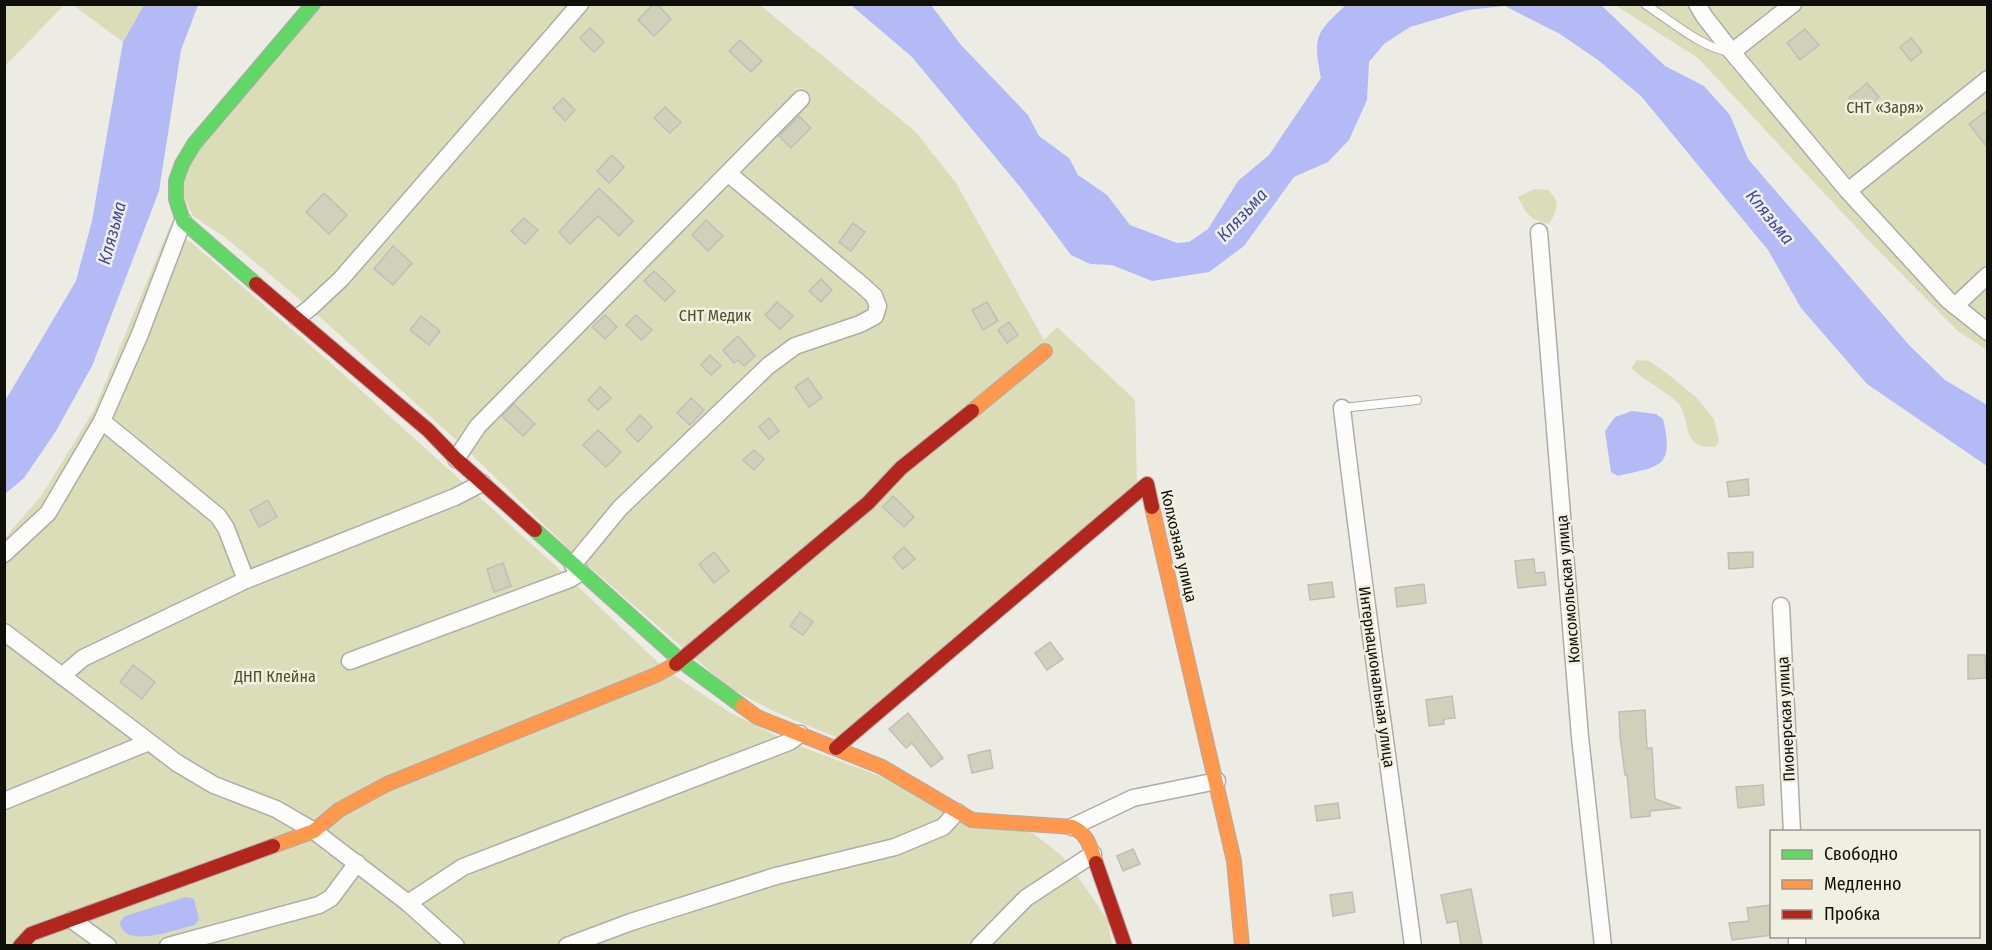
<svg xmlns="http://www.w3.org/2000/svg" width="1992" height="950" font-family="'Fira Sans Condensed',sans-serif">
<style>
.green{fill:#daddb8}
.water{fill:#b3baf5}
.building{fill:#d0d1ba;stroke:#bfbfb9;stroke-width:1.5}
.lines{fill:none;stroke-linecap:round;stroke-linejoin:round}
.lane-casing{stroke:#adada8;stroke-width:10}
.street-casing{stroke:#adada8;stroke-width:19}
.fast-casing{stroke:#adada8;stroke-width:16}
.slow-casing{stroke:#adada8;stroke-width:16}
.jam-casing{stroke:#adada8;stroke-width:16}
.lane{stroke:#fcfcfb;stroke-width:8}
.street{stroke:#fcfcfb;stroke-width:16}
.fast{stroke:#63d668;stroke-width:14}
.slow{stroke:#ff974d;stroke-width:14}
.jam{stroke:#b3261e;stroke-width:14}
.labels{text-anchor:middle;dominant-baseline:central;stroke-width:5;stroke-linejoin:round;paint-order:stroke}
.park-label{font-size:16px;fill:#4d4f24;stroke:#eff0e1}
.street-label{font-size:16px;fill:#10100b;stroke:#eff0e1}
.water-label{font-size:18px;font-style:italic;fill:#4648ac;stroke:#eff0e1}
</style>
<rect width="100%" height="100%" fill="#ecece4"/>
<g class="green">
<path d="M5 4 64 5 5 66 4 5Z"/>
<path d="M73 5H144L123 42Z"/>
<path d="M302 5H760L915 131 956 183 1044 340 1057 327 1135 400 1137 485 838 738 775 712 728 687 570 550 464 447 310 308 226 238 193 216 171 170Z"/>
<path d="M1615 5H1987V350L1959 332 1867 239 1698 58Z"/>
<path d="M1534 189 1548 190C1562 203 1557 209 1549 224 1531 221 1526 214 1518 197Z"/>
<path d="M169 228 192 243 333 365 570 579 665 669 729 712 789 742 1034 834 1061 855 1078 877 1108 920 1112 945H5L4 539 42 495 94 410Z"/>
<path d="M1637 360 1649 361 1664 371 1697 398 1714 419 1719 442 1715 447C1677 448 1694 418 1676 401 1663 390 1646 381 1633 370L1632 367Z"/>
</g>
<g class="water">
<path d="M144 5H198L181 50 159 191 92 366 56 431 24 478 5 494V401L76 281 92 221 123 42Z"/>
<path d="M851 5H931L961 45 1028 115 1039 136 1069 158 1078 175 1107 195 1130 225 1177 243 1189 242 1208 229 1238 181 1269 155 1321 78C1313 37 1315 33 1346 5H1601L1665 66 1704 86 1730 115 1748 159 1909 345 1945 380 1987 405V466L1867 384 1801 308 1768 250 1641 96 1598 60 1560 34 1505 6 1468 10 1410 27 1384 44 1369 62 1367 100 1349 140 1328 162 1294 177 1244 246 1209 272 1152 281 1112 265 1090 264 1071 255 1021 188 912 57Z"/>
<path d="M1632 411 1656 414 1663 419C1675 469 1659 466 1618 476L1611 472 1605 431 1615 417Z"/>
<path d="M186 897 194 899 199 919 195 925C177 929 122 950 120 922L125 916Z"/>
</g>
<g class="building">
<path d="M653 4H657L671 19 654 36 638 20Z"/>
<path d="M590 28 604 42 594 52 580 38Z"/>
<path d="M1805 29 1819 45 1800 60 1787 43Z"/>
<path d="M1911 38 1922 52 1911 61 1900 47Z"/>
<path d="M740 40 762 61 751 72 729 51Z"/>
<path d="M1867 83 1879 97 1861 112 1849 98Z"/>
<path d="M563 98 575 110 565 121 553 108Z"/>
<path d="M665 107 681 122 670 133 654 118Z"/>
<path d="M1988 110V148L1969 124Z"/>
<path d="M799 116 811 128 791 148 779 136Z"/>
<path d="M612 155 624 167 609 183 597 171Z"/>
<path d="M599 188 633 221 619 236 598 216 570 244 559 232Z"/>
<path d="M324 193 347 215 329 234 306 212Z"/>
<path d="M524 218 538 230 525 244 511 231Z"/>
<path d="M706 220 723 236 708 251 692 235Z"/>
<path d="M853 223 865 232 851 251 839 242Z"/>
<path d="M393 246 412 263 393 285 374 269Z"/>
<path d="M654 271 675 291 665 301 644 281Z"/>
<path d="M821 279 832 290 821 302 809 291Z"/>
<path d="M777 302 793 316 780 329 765 315Z"/>
<path d="M987 302 998 321 983 330 972 310Z"/>
<path d="M605 315 617 327 605 339 592 327Z"/>
<path d="M636 315 652 330 641 340 626 325Z"/>
<path d="M421 316 440 331 429 345 410 330Z"/>
<path d="M1009 322 1018 335 1007 343 998 330Z"/>
<path d="M738 336 755 356 744 366 738 360 734 363 723 350Z"/>
<path d="M710 355 721 366 711 375 701 365Z"/>
<path d="M808 378 822 398 809 407 795 387Z"/>
<path d="M600 387 611 398 598 410 588 400Z"/>
<path d="M691 398 704 410 690 425 677 413Z"/>
<path d="M514 404 535 424 523 436 502 416Z"/>
<path d="M640 415 652 427 638 442 626 430Z"/>
<path d="M769 418 779 431 769 439 759 427Z"/>
<path d="M598 430 621 452 606 467 583 445Z"/>
<path d="M754 450 764 459 754 470 743 460Z"/>
<path d="M1748 479 1749 495 1729 497 1727 482Z"/>
<path d="M893 496 914 517 904 527 883 507Z"/>
<path d="M268 500 277 517 259 527 250 510Z"/>
<path d="M904 547 915 559 903 569 893 557Z"/>
<path d="M714 552 729 571 714 583 699 564Z"/>
<path d="M1753 552V567L1729 569 1728 553Z"/>
<path d="M1534 559 1535 573 1544 572 1546 585 1518 588 1515 561Z"/>
<path d="M503 563 511 586 494 592 487 569Z"/>
<path d="M1332 582 1334 597 1310 600 1308 585Z"/>
<path d="M1424 584 1426 603 1397 607 1395 588Z"/>
<path d="M800 612 813 622 803 635 790 626Z"/>
<path d="M1050 642 1063 659 1047 670 1035 653Z"/>
<path d="M1968 655H1985L1986 678 1968 679Z"/>
<path d="M133 665 155 682 142 699 120 682Z"/>
<path d="M1452 696 1455 718 1444 719V724L1429 726 1426 700Z"/>
<path d="M1645 710 1647 748H1652L1655 799 1681 808 1650 811V816L1631 818 1627 774 1625 775 1620 737 1619 712Z"/>
<path d="M908 713 943 758 931 767 912 743 906 748 889 729Z"/>
<path d="M990 750 993 768 972 773 968 755Z"/>
<path d="M1763 785 1764 805 1738 808 1736 787Z"/>
<path d="M1338 803 1340 818 1317 821 1315 806Z"/>
<path d="M1133 849 1140 864 1123 871 1117 856Z"/>
<path d="M1471 889 1482 945H1461L1457 921 1447 923 1441 895Z"/>
<path d="M1352 892 1355 912 1333 916 1330 895Z"/>
<path d="M1770 905 1772 935 1732 940 1729 923 1749 921 1747 908Z"/>
</g>
<g class="lines">
<g class="lane-casing">
<g id="lane">
<path d="M1645 4C1668 19 1706 51 1732 52"/>
<path d="M1342 408 1417 400"/>
</g>
</g>
<g class="street-casing">
<g id="street">
<path d="M1697 4 1704 16 1732 52 1848 191 1948 300 1988 332"/>
<path d="M1732 52 1793 4"/>
<path d="M1848 191 1988 79"/>
<path d="M1539 232 1580 737 1603 946"/>
<path d="M1955 306 1988 275"/>
<path d="M297 318 310 308 341 279 580 4"/>
<path d="M1342 408C1363 588 1389 766 1413 946"/>
<path d="M102 421 218 516 226 528 246 580"/>
<path d="M456 459 478 426 801 99"/>
<path d="M4 554 48 513 102 421 140 334 183 221"/>
<path d="M573 565 620 508 768 366 795 346 860 324 875 316 878 306 874 296 863 286 729 174"/>
<path d="M1781 606 1792 832"/>
<path d="M4 632 177 763 214 785 276 809 314 831 408 903 456 946"/>
<path d="M350 661 570 579 581 572"/>
<path d="M62 676 83 658 246 580 455 497 482 483"/>
<path d="M4 801 149 742"/>
<path d="M1072 827 1133 798 1217 781"/>
<path d="M408 903 463 867 789 742 800 734"/>
<path d="M72 920 108 946"/>
<path d="M1797 936V946"/>
<path d="M168 946 319 905 331 898 357 863"/>
<path d="M567 946 631 922 776 876 895 847 943 827 957 812"/>
<path d="M979 946 1026 898 1093 854"/>
</g>
</g>
<g class="fast-casing">
<g id="fast">
<path d="M256 284 183 221 176 199V181L182 164 194 144 313 4"/>
<path d="M535 530 681 661 742 706"/>
</g>
</g>
<g class="slow-casing">
<g id="slow">
<path d="M972 411 1045 351"/>
<path d="M1152 507 1234 861 1242 946"/>
<path d="M742 706 757 717 882 767 972 820 1072 827C1088 834 1090 847 1096 863"/>
<path d="M273 846 314 831 339 810 387 784 656 675 676 664"/>
</g>
</g>
<g class="jam-casing">
<g id="jam">
<path d="M256 284 428 430 456 459 535 530"/>
<path d="M676 664 868 503 901 468 972 411"/>
<path d="M836 748 1147 484 1152 507"/>
<path d="M1096 863 1125 946"/>
<path d="M20 946 31 934 273 846"/>
</g>
</g>
<use href="#lane" class="lane"/>
<use href="#street" class="street"/>
<use href="#fast" class="fast"/>
<use href="#slow" class="slow"/>
<use href="#jam" class="jam"/>
</g>
<g class="labels">
<g class="park-label">
<text x="1885" y="107">СНТ «Заря»</text>
<text x="715" y="315">СНТ Медик</text>
<text x="275" y="676">ДНП Клейна</text>
</g>
<g class="street-label">
<text transform="translate(1179 546) rotate(77)">Колхозная улица</text>
<text transform="translate(1568 589) rotate(-95)">Комсомольская улица</text>
<text transform="translate(1377 677) rotate(82)">Интернациональная улица</text>
<text transform="translate(1786 719) rotate(-93)">Пионерская улица</text>
</g>
<g class="water-label">
<text transform="translate(1242 215) rotate(-47)">Клязьма</text>
<text transform="translate(1770 217) rotate(51)">Клязьма</text>
<text transform="translate(112 233) rotate(-75)">Клязьма</text>
</g>
</g>
<rect width="1992" height="950" fill="none" stroke="#10100b" stroke-width="12"/>
<rect x="1770" y="830" width="210" height="108" fill="#eff0e1" stroke="#96968b" stroke-width="1.5"/>
<rect x="1782" y="850" width="30" height="9" fill="#63d668" stroke="#96968b" stroke-width="1.5"/>
<text x="1824" y="860" font-size="18" fill="#10100b">Свободно</text>
<rect x="1782" y="880" width="30" height="9" fill="#ff974d" stroke="#96968b" stroke-width="1.5"/>
<text x="1824" y="890" font-size="18" fill="#10100b">Медленно</text>
<rect x="1782" y="910" width="30" height="9" fill="#b3261e" stroke="#96968b" stroke-width="1.5"/>
<text x="1824" y="920" font-size="18" fill="#10100b">Пробка</text>
</svg>
